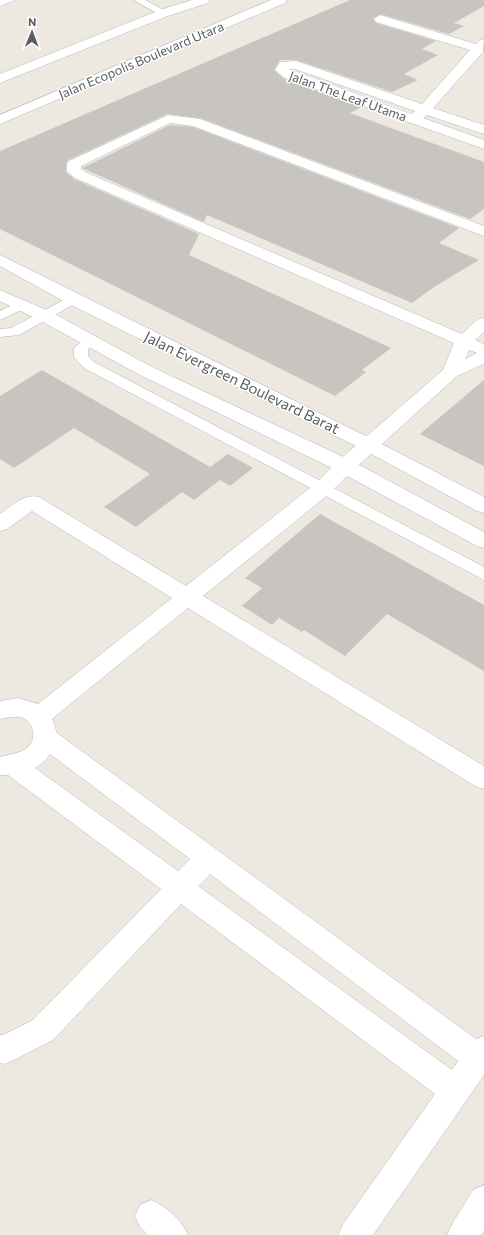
<svg xmlns="http://www.w3.org/2000/svg" width="484" height="1235" font-family="Commissioner,sans-serif">
<style>
.building{fill:#c8c4bf}
.lines{fill:none;stroke-linecap:round;stroke-linejoin:round}
.lane-casing{stroke:#b4b8bc;stroke-width:1}
.street-casing{stroke:#b4b8bc;stroke-width:1}
.secondary-casing{stroke:#b3b7bc;stroke-width:1}
.lane{fill:#fff;fill-rule:evenodd}
.street{fill:#fff;fill-rule:evenodd}
.secondary{fill:#fff;fill-rule:evenodd}
.labels{text-anchor:middle;dominant-baseline:central;stroke-width:3;stroke-linejoin:round;paint-order:stroke}
.far-street-label{font-size:13px;fill:#5a5e62;stroke:#fff}
.street-label{font-size:15px;fill:#5a5e62;stroke:#fff}
</style>
<rect width="100%" height="100%" fill="#ede9e1"/>
<g class="building">
<path d="M350 0H484V6L454 23 464 26 449 34 380 14 373 18 376 23 436 41 422 49 438 55 404 74 418 80 392 92 296 60H280L274 70 284 79 362 107 350 113 484 162V209L470 219 200 118 167 114 68 160 66 164V172L74 179 199 234 189 255 391 348 362 370 366 372 335 396 0 229V151Z"/>
<path d="M170 125 193 127 459 228 439 243 479 260 434 287 412 303 207 215 204 222 82 168Z"/>
<path d="M42 370 210 467 228 454 253 468 230 486 220 480 194 500 182 492 136 527 104 507 150 474 74 428 14 468 0 459V396Z"/>
<path d="M484 380V466L420 434Z"/>
<path d="M320 514 484 605V671L387 614 345 656 304 630 302 632 279 618 272 625 242 606 262 588 245 578Z"/>
</g>
<g class="lines">
<g class="lane-casing">
<g id="lane">
<path d="M0 0H15L0 6Z"/>
<path d="M133 0H145L169 13 167 15H161Z"/>
<path d="M73 295 79 299 78 302 19 335 0 337V329L11 328Z"/>
<path d="M20 301 25 302 27 305 25 308 0 320V311Z"/>
<path d="M91 337 96 338 98 341 88 349V356L94 362 484 567V580L84 368 74 357V348L86 338Z"/>
</g>
</g>
<g class="street-casing">
<g id="street">
<path d="M192 0H210L208 3 168 16 0 83V74L160 10Z"/>
<path d="M271 0H287L285 3 0 124V115Z"/>
<path d="M380 15 476 44 480 40 484 39 483 52 433 108 484 125V134L427 115 423 118 484 140V149L285 78 275 70 280 62 296 61 422 104 470 50 376 22 374 19ZM289 69H295L415 111 411 114Z"/>
<path d="M168 115 200 119 484 226V236L193 126 170 123 81 166V169L85 172 462 334 478 319 484 318V332L475 340 484 344V364L457 376 352 471 329 494 203 596 484 766V789L475 786 188 608 52 719 57 733 476 1039 484 1036V1075L373 1235H338L343 1224 435 1094 181 904 53 1040 14 1060 4 1064 0 1063V1035H3L33 1020 161 889 8 775H0V757C10 754 21 754 29 746 38 736 32 719 19 717 13 716 6 718 0 719V701L18 698 38 704 172 598 32 511 7 529 0 531V514C12 506 24 493 39 497L186 586 315 484 338 461 443 370 454 343 75 178 67 171V164L69 161ZM469 350 477 353 465 359ZM50 754 190 859 178 871 35 768 45 761ZM210 874 458 1061 452 1070 198 886Z"/>
<path d="M484 1185V1231L481 1235H447L452 1224 473 1190Z"/>
<path d="M151 1200C167 1207 181 1219 188 1235H148L140 1227 135 1216 140 1205Z"/>
</g>
</g>
<g class="secondary-casing">
<g id="secondary">
<path d="M0 255 376 441 484 497V513L477 511 362 449 67 303 0 266Z"/>
<path d="M0 290 51 312 152 367 352 461 484 532V548L477 546 338 471 140 375 39 320 0 301Z"/>
</g>
</g>
<use href="#lane" class="lane"/>
<use href="#street" class="street"/>
<use href="#secondary" class="secondary"/>
</g>
<g class="labels">
<g class="far-street-label">
<text transform="translate(141 60) rotate(-23)">Jalan Ecopolis Boulevard Utara</text>
<text transform="translate(348 96) rotate(20)">Jalan The Leaf Utama</text>
</g>
<g class="street-label">
<text transform="translate(242 382) rotate(26)">Jalan Evergreen Boulevard Barat</text>
</g>
</g>
<g transform="translate(32 32) rotate(1)" stroke="#ffffff" stroke-width="3" paint-order="stroke">
<path d="M0-3L7 15L0 10L-7 15Z" fill="#5a5e62"/>
<text y="-6" font-size="11" font-weight="bold" text-anchor="middle" fill="#5a5e62">N</text>
</g>
</svg>
